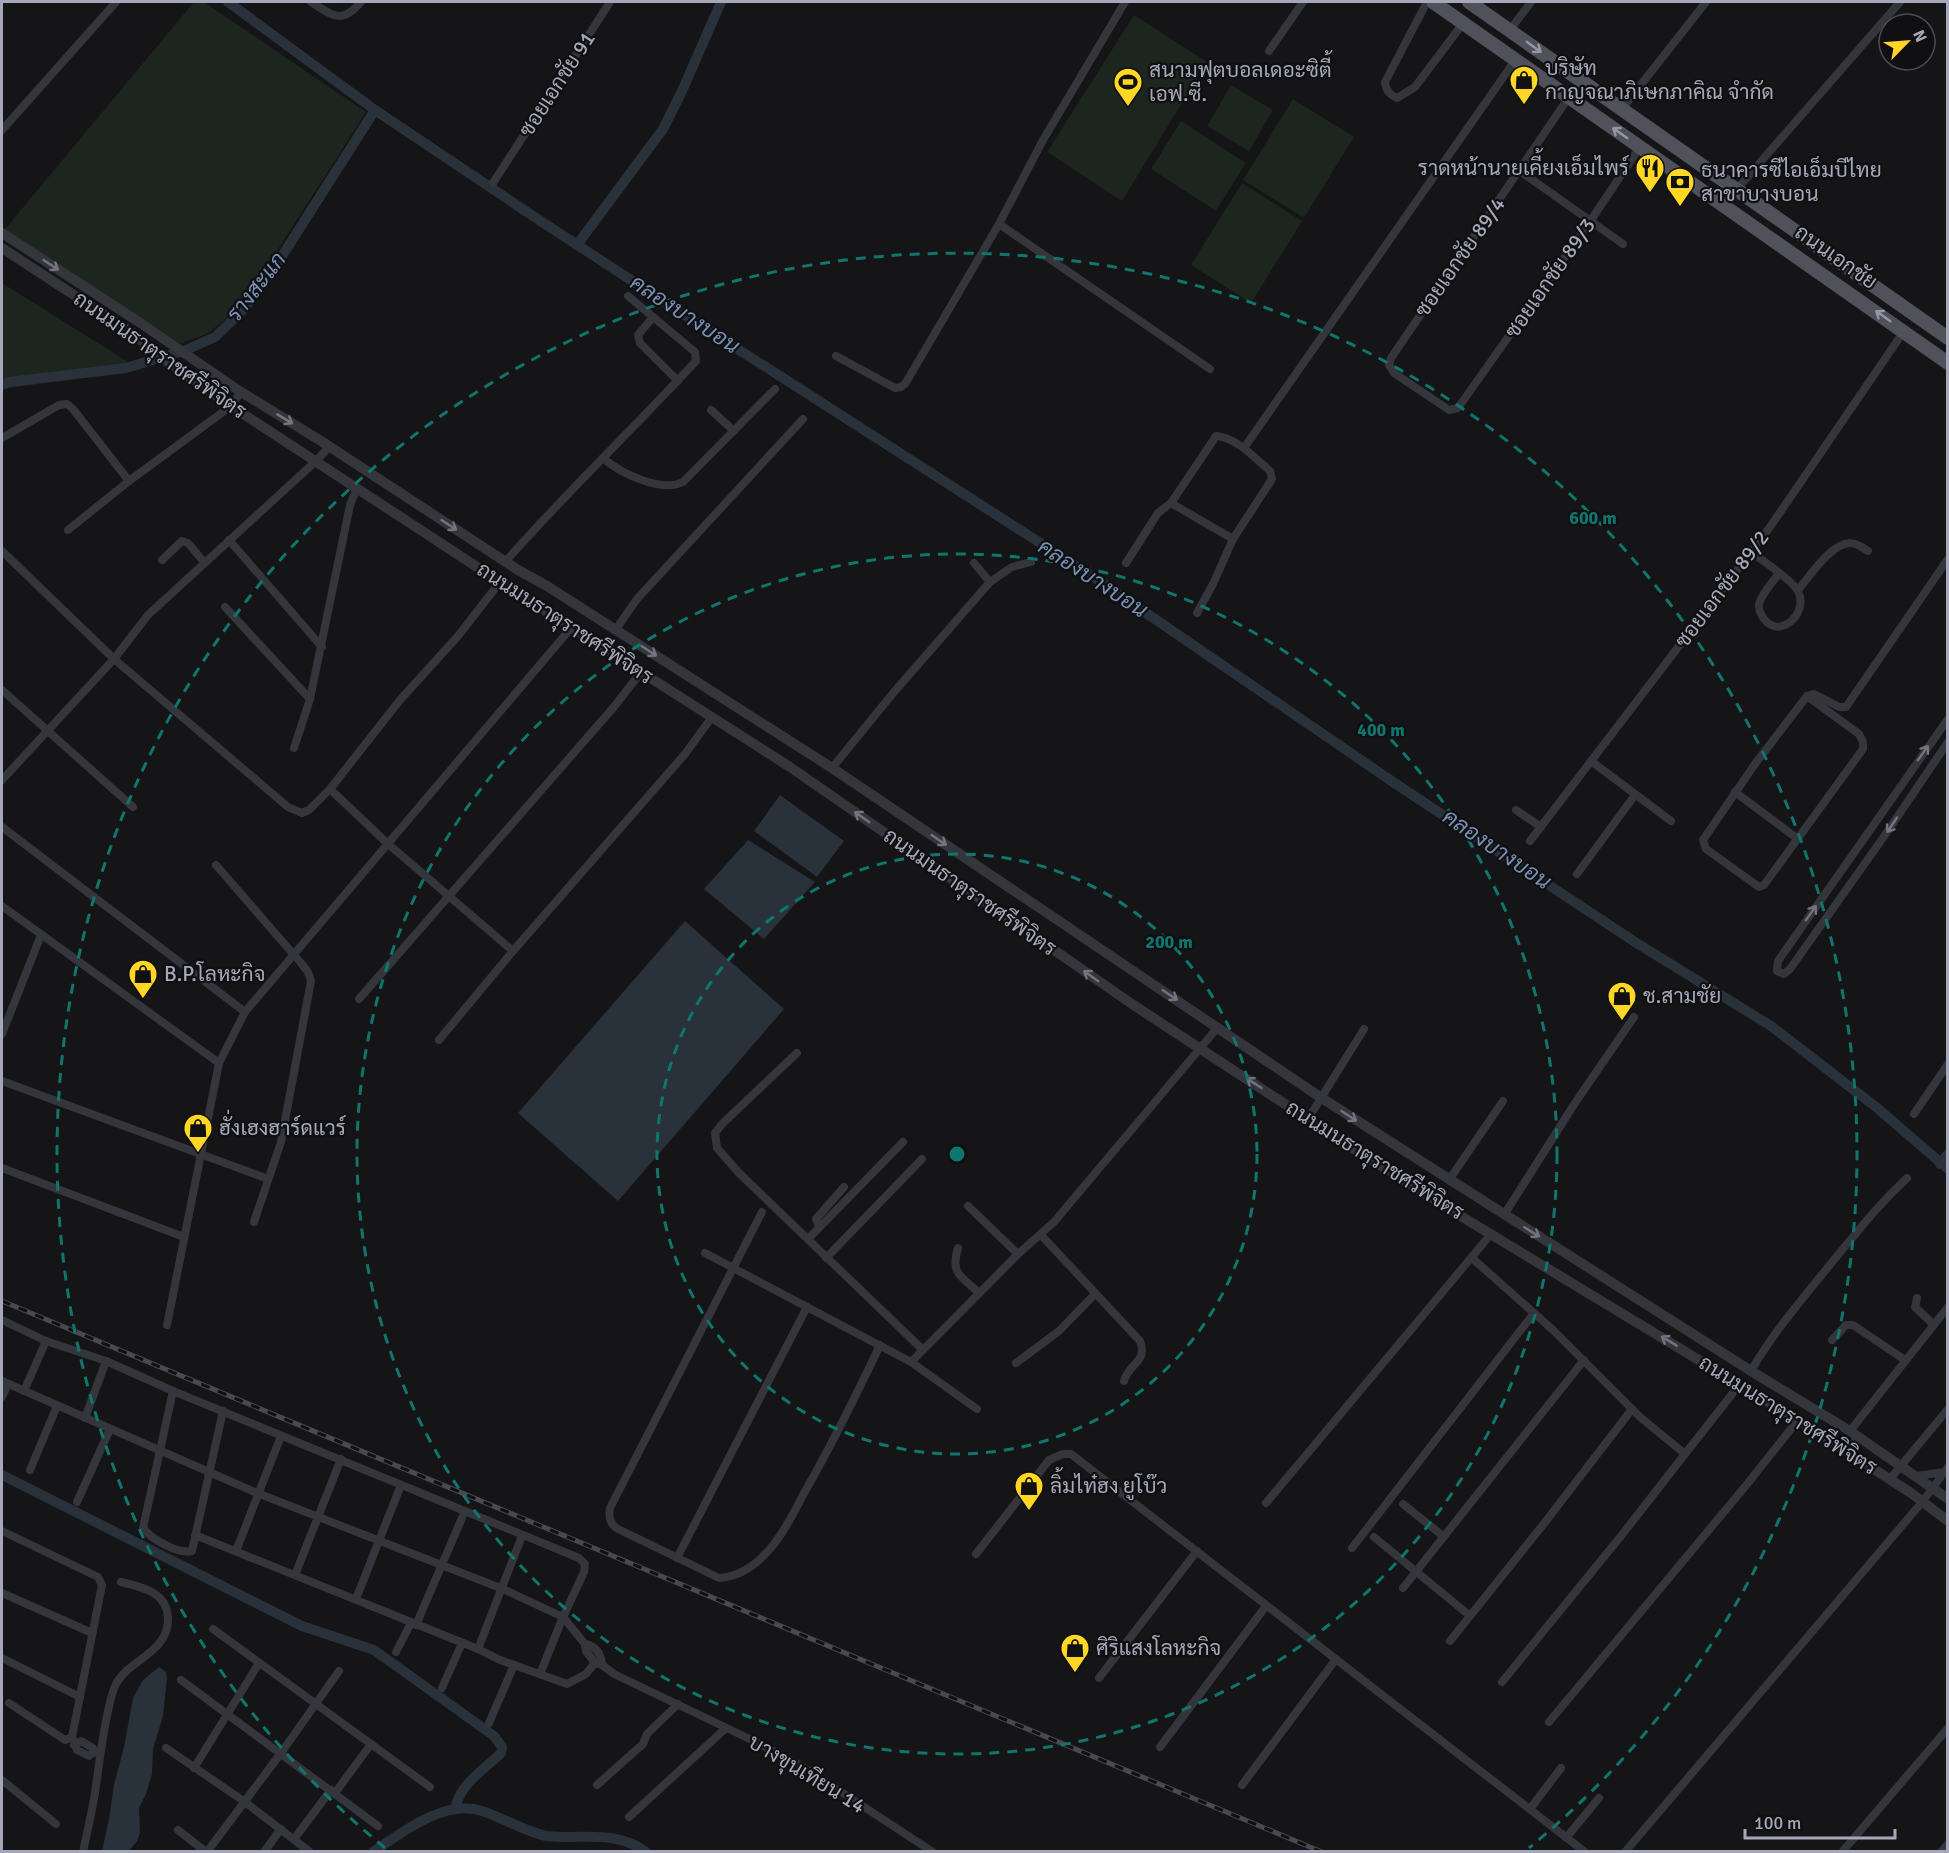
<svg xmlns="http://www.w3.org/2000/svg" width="1949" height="1853" font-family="Signika,Sarabun,sans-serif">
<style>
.green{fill:#1c251e}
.water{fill:#29313b}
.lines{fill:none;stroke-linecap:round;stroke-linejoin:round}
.canal{stroke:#29313b;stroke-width:10}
.minor{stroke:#35353c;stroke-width:8}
.tertiary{stroke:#35353c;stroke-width:10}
.primary{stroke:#51515b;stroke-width:14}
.rail-casing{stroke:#484951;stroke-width:5}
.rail{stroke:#100f11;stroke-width:3;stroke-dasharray:9;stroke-linecap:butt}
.oneway{stroke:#9497a5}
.oneway2{stroke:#737480}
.ring{fill:none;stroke:#0f766e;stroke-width:3;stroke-dasharray:10 8}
.labels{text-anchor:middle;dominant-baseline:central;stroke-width:4.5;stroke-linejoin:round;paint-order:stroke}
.poi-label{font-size:21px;fill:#a5a8b8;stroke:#100f11;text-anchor:start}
.street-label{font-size:21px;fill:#a5a8b8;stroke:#100f11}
.water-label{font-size:22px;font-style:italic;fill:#7890b6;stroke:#100f11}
.centre{fill:#0f766e;stroke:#100f11;stroke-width:3}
.ring-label{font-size:18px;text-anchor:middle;font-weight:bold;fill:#0f766e;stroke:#100f11;stroke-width:4.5;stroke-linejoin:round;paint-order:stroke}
</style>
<rect width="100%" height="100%" fill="#151416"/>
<g class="green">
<path d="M194 2H204L366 112 252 290 226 319 207 334 179 344 5 229Z"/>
<path d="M1134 15 1207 62 1122 201 1047 152Z"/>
<path d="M1231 85 1273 110 1249 151 1207 126Z"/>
<path d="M1293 99 1354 137 1304 218 1243 180Z"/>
<path d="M1181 121 1246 163 1216 211 1151 169Z"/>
<path d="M1242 183 1302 221 1251 303 1191 265Z"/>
<path d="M2 283 141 370 2 389Z"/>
</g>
<g class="water">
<path d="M780 795 844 841 817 877 754 831Z"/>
<path d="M748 840 815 882 764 939 704 889Z"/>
<path d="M685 921 784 1009 618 1201 518 1113Z"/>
<path d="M159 1667 166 1672 167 1678 163 1716 153 1749 152 1774 146 1794 139 1808 140 1833 137 1841 129 1851H102L109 1819 114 1785 124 1747 133 1698 143 1680Z"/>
</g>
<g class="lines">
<g class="canal">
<path d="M228 2 375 110 533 216 666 303 1098 580 1396 784 1635 942 1771 1026 1876 1107 1948 1169"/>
<path d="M577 245 663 129 682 91 721 2"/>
<path d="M2 385 9 382 126 368 186 350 215 337 244 309 275 267 375 110"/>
<path d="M1940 1164 1948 1154"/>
<path d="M2 1475 302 1626 374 1650 494 1736 502 1747 501 1753C484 1770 460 1783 455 1809"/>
<path d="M373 1852C401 1833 446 1798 482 1811 501 1817 528 1833 547 1836 582 1840 614 1829 646 1852"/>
</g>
<g class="minor">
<path d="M311 2C334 16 341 25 361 2"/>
<path d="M1427 2 1385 82C1386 91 1389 94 1397 98L1415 87 1464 22"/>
<path d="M1510 30 1531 2"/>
<path d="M1269 51 1303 2"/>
<path d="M1569 97 1391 358 1389 365 1394 373 1449 410 1458 408 1591 220 1640 147"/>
<path d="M1621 110 1706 2"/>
<path d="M2 130 116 2"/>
<path d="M1520 171 1623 244"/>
<path d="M493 183 610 2"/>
<path d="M1737 189 1900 2"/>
<path d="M999 224 1210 369"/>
<path d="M653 317 638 335 640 343 678 381"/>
<path d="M836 356 895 388 901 387 905 384 999 224 1043 140 1125 2"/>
<path d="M711 410 734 431"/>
<path d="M2 438 59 405 67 404 73 409 129 481"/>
<path d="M1244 448 1516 59"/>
<path d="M603 458C620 473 661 493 683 482L775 389"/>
<path d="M68 530 129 481 231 406 241 392"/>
<path d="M229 540 322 647"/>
<path d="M2 551 114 659 288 807 302 813 309 810 330 789 400 700 458 636 500 582"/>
<path d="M1751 552C1761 559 1793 581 1798 591 1810 614 1776 644 1761 614 1759 610 1758 605 1760 601 1764 591 1773 582 1779 573"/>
<path d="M162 560 182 541 188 543 204 562"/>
<path d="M505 562C566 493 633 429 696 361L695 352 628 296"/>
<path d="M974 563 990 582"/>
<path d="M1126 563 1158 513 1171 503 1216 436C1236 437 1256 459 1270 471L1272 479 1233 539 1171 503"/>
<path d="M1798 590C1810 576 1832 542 1851 543 1857 543 1863 548 1868 551"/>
<path d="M225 607 310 699"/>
<path d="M1197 613 1213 584 1233 539"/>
<path d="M616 629 637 599 803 419"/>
<path d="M2 690 133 807"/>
<path d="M1807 696 1859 734 1863 742V749L1764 885 1759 887 1706 849 1703 840 1755 764Z"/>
<path d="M1807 696 1814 694 1839 707H1846L1948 559"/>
<path d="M1948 719 1778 961 1777 971 1784 974 1790 969 1885 835 1948 742"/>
<path d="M294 748 310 699 350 505 357 488"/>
<path d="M1591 761 1671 821"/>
<path d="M832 768 894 692 990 582 1012 567 1031 562"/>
<path d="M2 780 114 659 148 615 316 461 329 447"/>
<path d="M330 789 387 843 513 951"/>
<path d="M1735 792 1798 839"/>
<path d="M1516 810 1541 827"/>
<path d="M2 827 245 1012"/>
<path d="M1530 841 1770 527 1904 331"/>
<path d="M216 865 301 963 308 972 311 981 281 1142 254 1222"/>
<path d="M1577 874 1635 795"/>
<path d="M2 906 219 1063"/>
<path d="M359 999 613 708 642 671"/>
<path d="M2 1034 41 935"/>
<path d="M439 1040 513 951 685 754 712 717"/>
<path d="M797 1053 723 1123 715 1133 717 1148 739 1173 923 1350 1018 1254 1054 1222 1218 1027"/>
<path d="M2 1081 268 1179"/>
<path d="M1914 1114 1948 1064"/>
<path d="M1308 1119 1364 1029"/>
<path d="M2 1168 184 1237"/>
<path d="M1449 1180 1503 1101"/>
<path d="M968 1206 1018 1254"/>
<path d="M762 1212 610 1508C609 1517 609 1522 616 1528L719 1578C739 1577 756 1565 769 1550 783 1534 793 1514 803 1495 831 1446 856 1396 880 1345"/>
<path d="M1504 1215 1575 1103 1634 1017"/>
<path d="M819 1227 816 1219 844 1187"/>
<path d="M1041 1235 1140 1341C1148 1362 1129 1363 1124 1381"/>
<path d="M808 1239 903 1142"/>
<path d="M958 1248C950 1274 961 1276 979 1293"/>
<path d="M705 1253 911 1362 923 1350"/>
<path d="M826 1258 922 1159"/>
<path d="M1472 1258 1553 1330 1640 1417 1685 1454 1740 1384"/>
<path d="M1917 1298 1915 1307 1933 1324"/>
<path d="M2 1320 46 1341 106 1361 173 1391 579 1558 585 1564 584 1572 563 1617 540 1674"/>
<path d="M167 1325 219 1063 245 1012 571 628"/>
<path d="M1832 1340 1846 1325H1853L1905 1360"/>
<path d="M911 1362 977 1409"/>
<path d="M1016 1363 1059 1331 1095 1294"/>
<path d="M1751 1371C1774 1331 1804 1297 1833 1261 1858 1231 1878 1205 1907 1178"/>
<path d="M2 1381 257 1493 503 1589 563 1617 585 1644 586 1651 595 1663 602 1665 614 1674 758 1743 803 1767 933 1852"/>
<path d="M24 1391 46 1341"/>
<path d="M173 1391 143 1528C152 1540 178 1554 192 1551L223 1411"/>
<path d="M2 1397 8 1384"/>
<path d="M85 1418 106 1361"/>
<path d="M1850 1431 1948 1307"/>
<path d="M1848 1452 1858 1436"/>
<path d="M30 1470 57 1406"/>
<path d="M1916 1476 1945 1472"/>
<path d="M1890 1479 1948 1409"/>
<path d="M77 1502 110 1429"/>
<path d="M1266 1503 1491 1234"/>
<path d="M1403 1504 1443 1536"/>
<path d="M2 1531 98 1577 102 1585 72 1737 77 1750 89 1756 94 1752"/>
<path d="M195 1535 478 1649 500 1660 567 1684 586 1674 595 1663"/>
<path d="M1374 1537 1469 1615"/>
<path d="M1352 1548 1534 1313"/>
<path d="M236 1551 281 1436"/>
<path d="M976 1554 1049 1460 1063 1454H1071L1585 1852"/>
<path d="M677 1558 807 1307"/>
<path d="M295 1575 341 1459"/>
<path d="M1403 1588 1584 1360"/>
<path d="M2 1593 92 1633"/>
<path d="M356 1599 401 1485"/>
<path d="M416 1625 465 1511"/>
<path d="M213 1629 430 1787"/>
<path d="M1450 1641 1546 1521 1632 1409"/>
<path d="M585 1644C596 1646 601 1653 602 1665"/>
<path d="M478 1649 522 1536"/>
<path d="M396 1652 411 1623"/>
<path d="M2 1658 80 1697"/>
<path d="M1099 1678 1197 1551"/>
<path d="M181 1680 378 1826"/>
<path d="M1502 1682 1621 1536 1685 1454"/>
<path d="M442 1688 462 1643"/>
<path d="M9 1703 65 1740 72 1737"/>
<path d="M1549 1722 1748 1483 1798 1420"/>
<path d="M489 1723 514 1665"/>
<path d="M74 1745 81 1741 93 1748 94 1752 98 1753"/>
<path d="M1160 1747 1266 1606"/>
<path d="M166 1748 245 1802 310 1852"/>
<path d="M194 1768 259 1663"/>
<path d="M2 1780 56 1824"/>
<path d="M597 1785 643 1744 647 1734 678 1704"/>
<path d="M1242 1785 1336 1659"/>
<path d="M335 1793 371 1744"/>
<path d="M1530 1809 1561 1768"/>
<path d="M629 1817 726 1728"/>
<path d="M178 1830 206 1852"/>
<path d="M1566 1838 1599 1798"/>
<path d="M294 1839 331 1790"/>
<path d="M83 1852C87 1832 92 1812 95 1793 99 1765 102 1738 108 1711 110 1702 112 1692 116 1684 129 1659 169 1653 168 1618 167 1592 142 1587 121 1582"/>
<path d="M207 1852 281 1753 339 1671"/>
<path d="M264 1852 281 1829"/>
<path d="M1625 1852 1923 1501 1948 1467"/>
<path d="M1842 1852 1948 1728"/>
<path d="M1941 1852 1948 1844"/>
</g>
<g class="tertiary">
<path d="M2 233 139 322 238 390 321 441 518 570 547 586 832 768 1320 1097 1751 1371 1850 1431 1948 1499"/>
<path d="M2 248 132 333 165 360 231 406 500 582 790 767 1132 1004 1222 1063 1351 1147 1464 1218 1798 1420 1911 1493 1948 1521"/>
</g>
<g class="primary">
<path d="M1433 2 1948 363"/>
<path d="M1469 2 1948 338"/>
</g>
<g class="rail-casing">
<path id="rail" d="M2 1301 1322 1852"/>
</g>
<use href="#rail" class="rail"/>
</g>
<defs><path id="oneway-shaft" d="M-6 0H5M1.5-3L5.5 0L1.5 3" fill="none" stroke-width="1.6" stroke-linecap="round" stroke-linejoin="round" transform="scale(1.5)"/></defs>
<g class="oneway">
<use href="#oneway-shaft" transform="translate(1534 47) rotate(36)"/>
<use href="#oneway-shaft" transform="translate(1620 133) rotate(-145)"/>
<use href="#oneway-shaft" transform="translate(1883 316) rotate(-144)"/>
</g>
<g class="oneway2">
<use href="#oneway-shaft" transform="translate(51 265) rotate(33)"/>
<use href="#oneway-shaft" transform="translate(285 419) rotate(31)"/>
<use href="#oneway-shaft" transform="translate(449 525) rotate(33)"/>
<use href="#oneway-shaft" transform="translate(649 651) rotate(33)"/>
<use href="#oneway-shaft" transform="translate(1923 753) rotate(-55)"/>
<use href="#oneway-shaft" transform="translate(862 817) rotate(-145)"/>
<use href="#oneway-shaft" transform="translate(1892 825) rotate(124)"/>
<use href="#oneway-shaft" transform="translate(939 840) rotate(34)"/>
<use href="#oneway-shaft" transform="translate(1811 913) rotate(-55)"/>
<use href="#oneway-shaft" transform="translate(1091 976) rotate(-145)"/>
<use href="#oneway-shaft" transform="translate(1170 995) rotate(34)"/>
<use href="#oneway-shaft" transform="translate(1254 1083) rotate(-147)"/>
<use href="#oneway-shaft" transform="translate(1349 1116) rotate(33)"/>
<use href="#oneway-shaft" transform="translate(1532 1232) rotate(32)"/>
<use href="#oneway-shaft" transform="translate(1669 1341) rotate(-149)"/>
</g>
<g class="ring">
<circle cx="957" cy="1154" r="300"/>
<circle cx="957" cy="1154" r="600"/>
<path d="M385 1848A900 900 0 1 1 1529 1848"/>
</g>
<defs>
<g id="shop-pin" transform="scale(1.5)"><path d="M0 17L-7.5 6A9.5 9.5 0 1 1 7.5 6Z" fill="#ffd724" stroke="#100f11"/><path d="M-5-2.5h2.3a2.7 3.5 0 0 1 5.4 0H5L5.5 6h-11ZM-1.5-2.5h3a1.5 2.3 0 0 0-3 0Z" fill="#111"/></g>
<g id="stadium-pin" transform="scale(1.5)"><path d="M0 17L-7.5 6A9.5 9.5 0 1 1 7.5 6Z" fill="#ffd724" stroke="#100f11"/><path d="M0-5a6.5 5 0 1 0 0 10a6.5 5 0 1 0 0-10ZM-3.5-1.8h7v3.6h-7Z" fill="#111"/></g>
<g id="restaurant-pin" transform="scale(1.5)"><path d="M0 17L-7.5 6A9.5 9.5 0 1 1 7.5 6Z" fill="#ffd724" stroke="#100f11"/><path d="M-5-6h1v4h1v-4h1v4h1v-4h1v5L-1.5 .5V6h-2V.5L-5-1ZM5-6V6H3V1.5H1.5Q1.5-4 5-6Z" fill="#111"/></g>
<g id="bank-pin" transform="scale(1.5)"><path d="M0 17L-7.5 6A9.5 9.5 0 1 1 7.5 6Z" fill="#ffd724" stroke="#100f11"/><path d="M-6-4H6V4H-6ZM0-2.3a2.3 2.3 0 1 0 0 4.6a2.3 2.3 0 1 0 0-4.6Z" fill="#111"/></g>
</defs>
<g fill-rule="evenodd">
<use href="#shop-pin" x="1524" y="80"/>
<use href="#stadium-pin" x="1128" y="82"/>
<use href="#restaurant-pin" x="1650" y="168"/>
<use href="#bank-pin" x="1680" y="182"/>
<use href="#shop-pin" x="143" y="974"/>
<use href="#shop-pin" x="1622" y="996"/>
<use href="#shop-pin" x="198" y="1128"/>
<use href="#shop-pin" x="1029" y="1486"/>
<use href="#shop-pin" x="1075" y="1648"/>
</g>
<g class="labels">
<g class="poi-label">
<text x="1545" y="68">บริษัท<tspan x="1545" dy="24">กาญจณาภิเษกภาคิณ จำกัด</tspan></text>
<text x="1149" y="70">สนามฟุตบอลเดอะซิตี้<tspan x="1149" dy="24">เอฟ.ซี.</tspan></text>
<text x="1629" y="168" text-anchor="end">ราดหน้านายเคี้ยงเอ็มไพร์</text>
<text x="1701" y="170">ธนาคารซีไอเอ็มบีไทย<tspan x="1701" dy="24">สาขาบางบอน</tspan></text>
<text x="164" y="974">B.P.โลหะกิจ</text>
<text x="1643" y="996">ช.สามชัย</text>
<text x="219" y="1128">ฮั่งเฮงฮาร์ดแวร์</text>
<text x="1050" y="1486">ลิ้มไท๋ฮง ยูโบ๊ว</text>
<text x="1096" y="1648">ศิริแสงโลหะกิจ</text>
</g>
<g class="street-label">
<text transform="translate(557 84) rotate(-57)">ซอยเอกชัย 91</text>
<text transform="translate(1460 257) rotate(-55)">ซอยเอกชัย 89/4</text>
<text transform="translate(1836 257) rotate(35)">ถนนเอกชัย</text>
<text transform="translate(1550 278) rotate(-55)">ซอยเอกชัย 89/3</text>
<text transform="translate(160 355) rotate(35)">ถนนมนธาตุราชศรีพิจิตร</text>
<text transform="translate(1722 589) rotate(-53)">ซอยเอกชัย 89/2</text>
<text transform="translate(565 623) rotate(33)">ถนนมนธาตุราชศรีพิจิตร</text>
<text transform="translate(970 892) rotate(35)">ถนนมนธาตุราชศรีพิจิตร</text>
<text transform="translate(1375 1160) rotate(32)">ถนนมนธาตุราชศรีพิจิตร</text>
<text transform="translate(1788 1415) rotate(32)">ถนนมนธาตุราชศรีพิจิตร</text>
<text transform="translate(807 1774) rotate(31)">บางขุนเทียน 14</text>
</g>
<g class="water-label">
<text transform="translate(256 287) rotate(-52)">รางสะแก</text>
<text transform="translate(685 314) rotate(33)">คลองบางบอน</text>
<text transform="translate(1093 578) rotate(33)">คลองบางบอน</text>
<text transform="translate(1497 849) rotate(34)">คลองบางบอน</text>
</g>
</g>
<circle cx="957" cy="1154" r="9" class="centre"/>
<g class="ring-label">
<text x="1593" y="524">600 m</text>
<text x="1381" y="736">400 m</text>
<text x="1169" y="948">200 m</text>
</g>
<rect width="1949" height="1853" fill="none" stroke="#a5a8b8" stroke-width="6"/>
<g transform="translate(1907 42) rotate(65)"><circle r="28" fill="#100f11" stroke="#4c4c54" stroke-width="1.5"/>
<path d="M0-4.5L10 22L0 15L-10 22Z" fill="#ffd724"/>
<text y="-9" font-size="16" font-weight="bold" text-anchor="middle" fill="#a5a8b8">N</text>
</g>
<path d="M1745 1829v9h150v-9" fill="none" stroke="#a5a8b8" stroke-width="3"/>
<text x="1754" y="1829" font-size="18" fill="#a5a8b8" stroke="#100f11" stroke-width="4.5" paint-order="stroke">100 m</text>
</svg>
